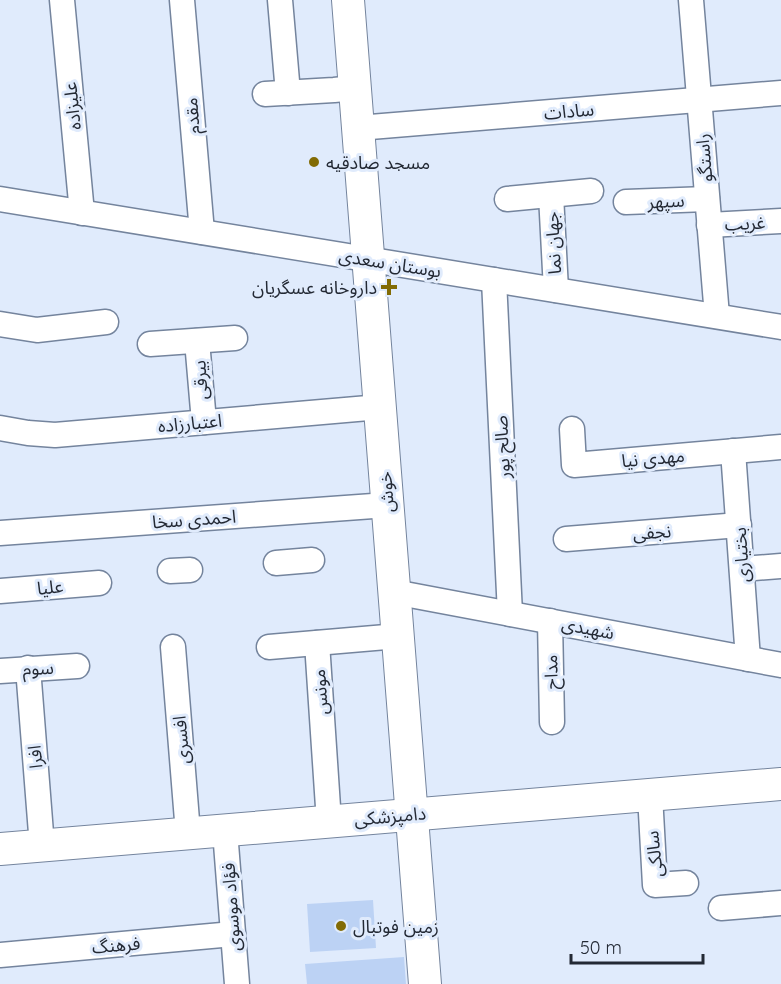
<svg xmlns="http://www.w3.org/2000/svg" width="781" height="984" font-family="Quicksand,'Noto Sans Arabic',sans-serif">
<style>
.green{fill:#bcd2f4}
.lines{fill:none;stroke-linecap:round;stroke-linejoin:round}
.minor-casing{stroke:#74849d;stroke-width:27}
.major-casing{stroke:#74849d;stroke-width:34}
.minor{stroke:#fff;stroke-width:24}
.major{stroke:#fff;stroke-width:32}
.poi-dot{fill:#826b04;stroke:#e0ebfc;stroke-width:2}
.labels{text-anchor:middle;dominant-baseline:central;stroke-width:6;stroke-linejoin:round;paint-order:stroke}
.street-label{font-size:18px;fill:#232934;stroke:#e0ebfc}
.poi-label{font-size:18px;fill:#232934;stroke:#e0ebfc;text-anchor:start}
</style>
<rect width="100%" height="100%" fill="#e0ebfc"/>
<g class="green">
<path d="M373 900 376 948 310 952 307 904Z"/>
<path d="M404 957 406 984H307L305 964Z"/>
</g>
<g class="lines">
<g class="minor-casing">
<g id="minor">
<path d="M62 0 82 213"/>
<path d="M182 0 202 232"/>
<path d="M280 0 288 93"/>
<path d="M691 0 717 316"/>
<path d="M265 94 334 90 354 88"/>
<path d="M358 128 781 93"/>
<path d="M551 195 556 290"/>
<path d="M0 199 781 327"/>
<path d="M507 199 591 191"/>
<path d="M626 202 707 199"/>
<path d="M709 225 781 221"/>
<path d="M494 280 510 614"/>
<path d="M0 324 37 330 106 322"/>
<path d="M197 341 204 422"/>
<path d="M150 344 235 338"/>
<path d="M0 428 28 433 55 435 380 407"/>
<path d="M572 429 574 465 781 447"/>
<path d="M733 451 748 659"/>
<path d="M0 533 387 505"/>
<path d="M566 539 739 525"/>
<path d="M276 563 312 560"/>
<path d="M742 569 781 566"/>
<path d="M170 571 190 570"/>
<path d="M0 591 99 583"/>
<path d="M394 592 781 665"/>
<path d="M550 621 552 722"/>
<path d="M317 643 329 822"/>
<path d="M173 647 188 833"/>
<path d="M269 647 398 636"/>
<path d="M28 668 42 846"/>
<path d="M0 671 77 666"/>
<path d="M650 795 655 885 686 883"/>
<path d="M225 831 237 984"/>
<path d="M721 908 781 903"/>
<path d="M0 955 233 934"/>
</g>
</g>
<g class="major-casing">
<g id="major">
<path d="M348 0 425 984"/>
<path d="M0 849 781 784"/>
</g>
</g>
<use href="#minor" class="minor"/>
<use href="#major" class="major"/>
</g>
<g class="poi-dot">
<circle cx="314" cy="162" r="6"/>
<path d="M386 278h6v6h6v6h-6v6h-6v-6h-6v-6h6z"/>
<circle cx="341" cy="926" r="6"/>
</g>
<g class="labels">
<g class="street-label">
<text transform="translate(72 106) rotate(-96)">علیزاده</text>
<text transform="translate(569 111) rotate(-5)">سادات</text>
<text transform="translate(192 116) rotate(-95)">مقدم</text>
<text transform="translate(704 158) rotate(-95)">راستگو</text>
<text transform="translate(666 201) rotate(-3)">سپهر</text>
<text transform="translate(745 223) rotate(-3)">غریب</text>
<text transform="translate(553 243) rotate(-93)">جهان نما</text>
<text transform="translate(390 263) rotate(9)">بوستان سعدی</text>
<text transform="translate(200 380) rotate(-94)">بیرقی</text>
<text transform="translate(190 423) rotate(-5)">اعتبارزاده</text>
<text transform="translate(502 447) rotate(-93)">صالح پور</text>
<text transform="translate(653 458) rotate(-5)">مهدی نیا</text>
<text transform="translate(386 492) rotate(-94)">خوش</text>
<text transform="translate(194 519) rotate(-4)">احمدی سخا</text>
<text transform="translate(652 532) rotate(-4)">نجفی</text>
<text transform="translate(741 555) rotate(-94)">بختیاری</text>
<text transform="translate(50 587) rotate(-5)">علیا</text>
<text transform="translate(588 628) rotate(11)">شهیدی</text>
<text transform="translate(38 668) rotate(-3)">سوم</text>
<text transform="translate(551 672) rotate(-91)">مداح</text>
<text transform="translate(320 692) rotate(-94)">مونس</text>
<text transform="translate(181 740) rotate(-95)">افسری</text>
<text transform="translate(35 757) rotate(-95)">افرا</text>
<text transform="translate(390 816) rotate(-5)">دامپزشکی</text>
<text transform="translate(654 854) rotate(-96)">سالکی</text>
<text transform="translate(231 907) rotate(-94)">فؤاد موسوی</text>
<text transform="translate(116 945) rotate(-5)">فرهنگ</text>
</g>
<g class="poi-label">
<text x="326" y="162">مسجد صادقیه</text>
<text x="377" y="287" text-anchor="end">داروخانه عسگریان</text>
<text x="353" y="926">زمین فوتبال</text>
</g>
</g>
<path d="M571 954v9h132v-9" fill="none" stroke="#232934" stroke-width="3"/>
<text x="580" y="954" font-size="18" fill="#232934" stroke="#e0ebfc" stroke-width="4.5" paint-order="stroke">50 m</text>
</svg>
